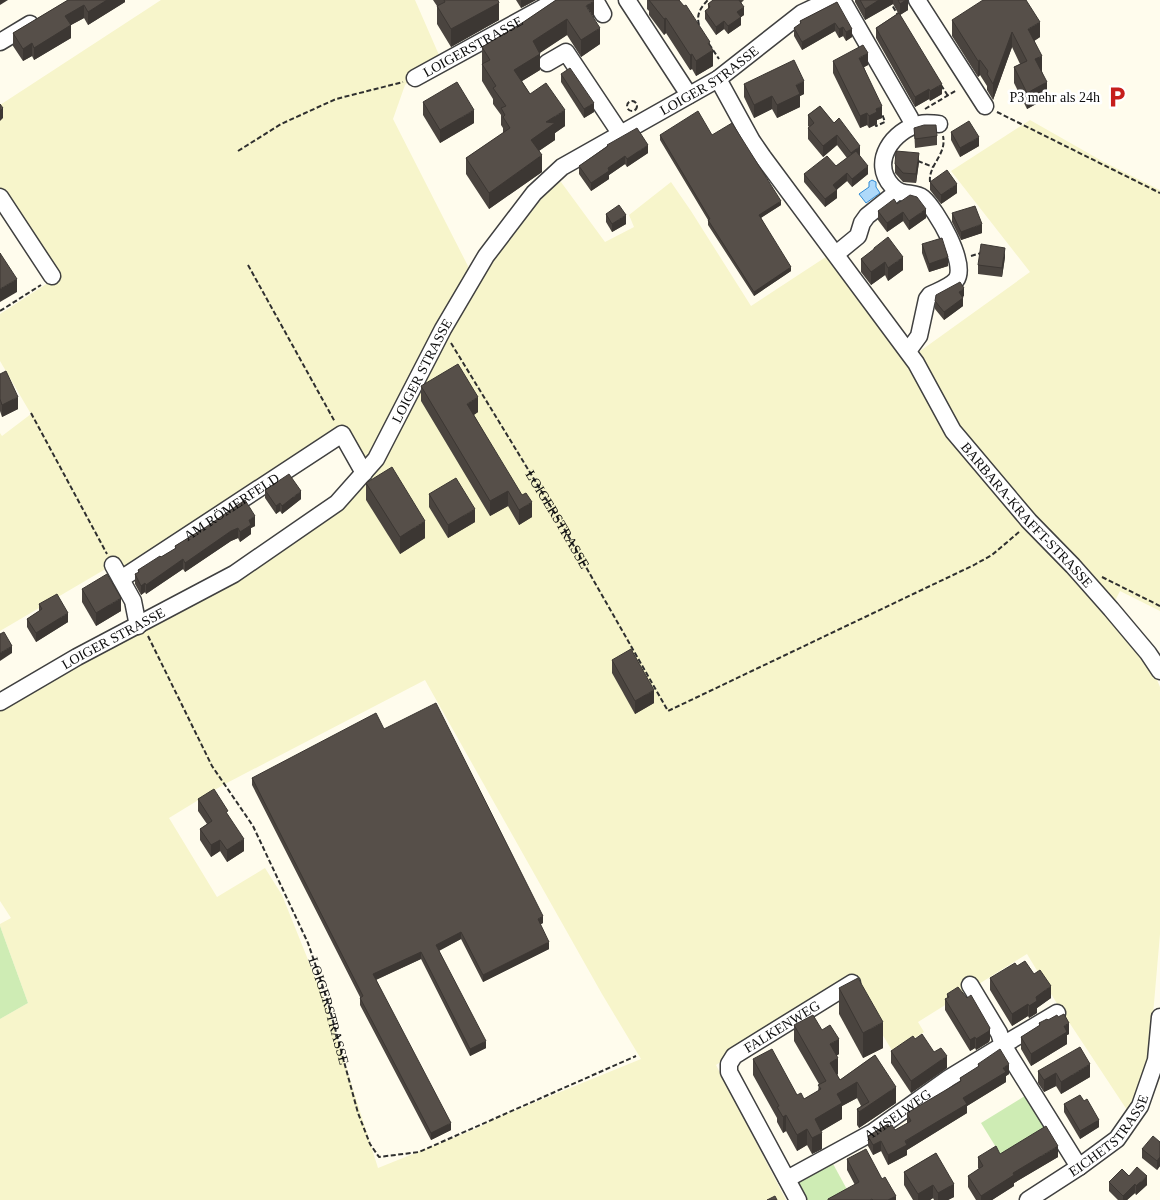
<svg xmlns="http://www.w3.org/2000/svg" width="1160" height="1200" font-family="'Times New Roman',serif">
<style>
.farmland{fill:#f7f5cb;fill-rule:evenodd}
.green{fill:#ceecb4}
.water{fill:#aed9fa;stroke:#318bd5}
.lines{fill:none;stroke-linecap:round;stroke-linejoin:round}
.minor-casing{stroke:#404040;stroke-width:19}
.path{stroke:#2f2f2f;stroke-width:2;stroke-dasharray:5 2.5;stroke-linecap:butt}
.minor{stroke:#fff;stroke-width:16}
.wall{fill:#4a443f}
.shaded-wall{fill:#3c3733}
.building{fill:#564f49;stroke:#3c3733}
.labels{text-anchor:middle;dominant-baseline:central;stroke-width:5;stroke-linejoin:round;paint-order:stroke}
.street-label{font-size:14px;fill:#0d0d0d;stroke:#fff}
.poi-label{font-size:14px;fill:#0d0d0d;stroke:#fff;text-anchor:end}
</style>
<rect width="100%" height="100%" fill="#fffced"/>
<path class="farmland" d="M161 0H415L439 55 405 85 393 119 471 272 479 279 553 184 561 182 605 242 634 227 629 215 671 182 691 211 751 306 838 249 916 354 1030 272 951 171 1030 120 1102 161 1160 190V611L1120 591 1108 615 1134 645 1156 677 1160 687V934L1149 1061 1141 1088 1127 1110 1059 1007 1027 954 918 1022 924 1032 893 1052 848 978 716 1065 786 1200H0V1019L28 1003 0 926V924L11 918 0 901V697L202 588 333 500 363 468 343 431 121 575 114 564 0 631V433L2 436 31 414 0 361V314L57 277 0 188V105ZM425 680 602 994 641 1059 501 1116 475 1129 378 1168 327 1007 282 895 265 868 217 897 169 818 223 785Z"/>
<g class="green">
<path d="M0 926 28 1003 0 1019Z"/>
<path d="M1028 1094 1049 1129 1002 1157 981 1123Z"/>
<path d="M832 1162 850 1195 841 1200H802L797 1185 799 1180Z"/>
</g>
<path class="water" d="M872 180 876 182V187L880 193 866 203 859 194 869 187V182Z"/>
<g class="lines">
<g class="minor-casing">
<g id="minor">
<path d="M595 0 603 14"/>
<path d="M627 0 689 95"/>
<path d="M842 0 910 118"/>
<path d="M917 0 985 106"/>
<path d="M0 42 30 24"/>
<path d="M547 63 566 52 620 133"/>
<path id="s3" d="M415 78 557 0"/>
<path id="s4" d="M718 79 752 141 763 157 916 363 953 431 1029 521 1073 566 1111 609 1148 653 1160 671"/>
<path d="M0 197 52 276"/>
<path d="M836 254 858 236 862 223 867 216 897 192"/>
<path d="M908 351 919 336 927 299 930 295C938 291 950 287 956 280 968 264 936 209 923 198 914 191 902 197 892 186 870 162 893 130 920 124 927 122 933 124 939 124"/>
<path d="M113 565 133 601 138 626"/>
<path id="s5" d="M121 579 342 434 364 473"/>
<path id="s6" d="M0 702 77 657 234 574 337 503 376 459 443 329 486 256 534 193 562 167 718 79 802 13 830 0"/>
<path d="M970 985 999 1033 1003 1045 1057 1013"/>
<path id="s7" d="M787 1179 873 1132 949 1078 1003 1045 1079 1167"/>
<path id="s8" d="M798 1200 729 1072V1064L734 1056 852 983"/>
<path id="s9" d="M1028 1200 1079 1167 1117 1139 1140 1106 1156 1060 1160 1017"/>
</g>
</g>
<g class="path">
<path d="M889 0 898 15"/>
<path d="M699 25C696 14 701 7 708 0"/>
<path d="M709 44 719 59"/>
<path d="M941 85 948 96"/>
<circle cx="632" cy="106" r="5"/>
<path d="M925 109 957 90"/>
<path d="M997 112 1160 193"/>
<path d="M875 123 876 126 885 122 882 114"/>
<path d="M238 151 281 124 336 99 403 82"/>
<path d="M918 161 933 167"/>
<path d="M930 182C928 165 947 155 943 136"/>
<path d="M971 256 981 253"/>
<path d="M248 265 335 422"/>
<path d="M0 311 41 285"/>
<path id="s1" d="M451 343 562 525 668 711 974 565 992 555 1019 532"/>
<path d="M31 413 107 554"/>
<path d="M1102 577 1160 606"/>
<path id="s2" d="M148 636 212 766 253 826 308 943 327 999 358 1113 370 1144 379 1157 419 1152 636 1056"/>
</g>
<use href="#minor" class="minor"/>
</g>
<g class="wall">
<path d="M68 0H125V2L88 25 84 18 71 25V38L34 60 32 56 23 61 13 46V33Z"/>
<path d="M433 0H498L499 20 451 47 437 24V6Z"/>
<path d="M516 0H536L521 8Z"/>
<path d="M556 0 593 18 600 44 581 57 567 35 540 53V70L522 81 530 94 565 126 555 133V140L539 151 542 172 489 209 466 174V158L503 133V128L501 125V115L493 104V99L482 81V47L522 23Z"/>
<path d="M647 0H679L710 46 713 66 696 76 692 69 690 70 666 33 664 35 649 15V11L647 9Z"/>
<path d="M713 0H744L741 3 744 15 741 17V25L728 34 724 29 716 35 705 19V11L708 9V4Z"/>
<path d="M855 0H908V10L900 15 942 94 930 101 929 99 915 107 876 38V28L898 13 893 4 865 20 855 2Z"/>
<path d="M837 2 852 37 846 41 843 36 839 38 835 31 802 50 794 36V28L800 24V21Z"/>
<path d="M952 20 1040 37 1034 41 1042 71 1047 98 1027 109 1014 83V67L1020 64 1012 47 993 100 987 90V86L980 75 978 77 952 36Z"/>
<path d="M833 61 868 65 864 67 882 118 877 120V124L869 128 867 125 860 128 833 73Z"/>
<path d="M561 74 594 112 584 118 561 82Z"/>
<path d="M744 84 804 94 800 96V107L777 118 772 109 754 118 744 97Z"/>
<path d="M423 102 474 123 440 143 423 115Z"/>
<path d="M820 106 860 156 868 174 852 187 847 181 837 189V198L825 207 804 182V174L836 166 847 158 837 145 823 157 808 139V128L809 127 808 126V115Z"/>
<path d="M914 128 937 136V145L915 148Z"/>
<path d="M951 132 979 146 960 157 951 140Z"/>
<path d="M660 135H712L781 205 761 218 791 271 754 296 708 225V220L660 140Z"/>
<path d="M607 145 648 153 627 167 625 164 609 175V179L591 191 579 174V166L607 146Z"/>
<path d="M919 162 916 183 903 182 895 173V164Z"/>
<path d="M930 182 957 193 941 204 930 190Z"/>
<path d="M897 204 926 218 909 230 903 221 887 232 878 220V211Z"/>
<path d="M952 213 982 233 961 240 952 222Z"/>
<path d="M606 214 626 224 612 232 606 222Z"/>
<path d="M922 244 948 266 929 272 922 253Z"/>
<path d="M874 248 903 270 888 281 885 275 871 285 861 272V259L874 250Z"/>
<path d="M1005 257 1002 277 978 274V265Z"/>
<path d="M964 296 962 297 963 306 944 320 935 309V301Z"/>
<path d="M0 374 18 409 2 417 0 411Z"/>
<path d="M421 386 478 412 474 415 532 517 519 525 508 506 490 516 421 401Z"/>
<path d="M366 483 425 538 400 554 366 500Z"/>
<path d="M265 490 301 499 282 514 280 511 276 514 265 498Z"/>
<path d="M429 494 475 522 448 538 429 507Z"/>
<path d="M255 526 251 528V534L240 542 238 538 231 541 185 572 183 569 146 594 145 592 141 595 135 584V574L138 573V570L175 549V546L206 527Z"/>
<path d="M82 589 121 611 96 626 82 602Z"/>
<path d="M39 604 68 622 36 642 27 627V619L39 611Z"/>
<path d="M612 660 654 703 635 714 612 673Z"/>
<path d="M384 729 543 923 540 924 549 949 483 982 461 939 439 951 486 1048 470 1056 421 959 376 980 451 1130 431 1140 360 1005V997L252 785V778Z"/>
<path d="M198 799 228 815 244 851 227 862 220 851 211 857 200 840V829L207 824 198 811Z"/>
<path d="M1017 966 1034 974 1051 998 1037 1008V1013L1029 1018 1028 1016 1012 1026 990 990V978Z"/>
<path d="M839 988 883 1048 863 1058 839 1014Z"/>
<path d="M947 994 990 1039 989 1042 976 1050 975 1048 970 1051 945 1010V999L947 998Z"/>
<path d="M1048 1020 1069 1034 1067 1035V1044L1031 1066 1021 1049V1037L1039 1026V1023Z"/>
<path d="M794 1025 822 1030 839 1054 836 1056 838 1074 837 1075 840 1080 875 1055 896 1103 859 1128 857 1125V1109L861 1106 857 1098 842 1106V1119L821 1131 822 1149 812 1154 807 1145 797 1151 786 1131 783 1133 777 1122V1118L753 1075V1059L797 1095 804 1099 818 1091 819 1084 794 1041Z"/>
<path d="M915 1039 934 1052 947 1068 911 1093 891 1063V1051Z"/>
<path d="M978 1064 1009 1074 1006 1076V1082L967 1106V1113L907 1150V1155L888 1165 881 1151 873 1155 868 1146V1136L889 1127 895 1130 907 1124V1113L960 1082V1078L978 1067Z"/>
<path d="M1038 1071 1090 1077 1061 1094 1056 1086 1044 1092 1038 1083Z"/>
<path d="M1084 1101 1099 1127 1080 1139 1064 1112V1104Z"/>
<path d="M1160 1142V1166L1157 1170 1142 1158V1149Z"/>
<path d="M936 1153 954 1197 948 1200H934L933 1198 930 1200H913L904 1185V1172Z"/>
<path d="M1000 1154 1058 1157 1014 1183V1186L992 1200H976L968 1187V1176L979 1169 978 1168V1157Z"/>
<path d="M847 1159 882 1179 896 1200H828V1199L855 1185 847 1170Z"/>
<path d="M1129 1176 1147 1185 1136 1195 1135 1193 1127 1200H1118L1109 1191V1182Z"/>
</g>
<g class="shaded-wall">
<path d="M0 0H8L0 5Z"/>
<path d="M107 0H125V2L88 25V12Z"/>
<path d="M521 0H536L521 8Z"/>
<path d="M879 0H893V4L865 20V9Z"/>
<path d="M906 0H908V10L900 15V4Z"/>
<path d="M594 1V18L586 6Z"/>
<path d="M499 3V20L451 47V29Z"/>
<path d="M84 5V18L71 25V38L34 60V48L65 16Z"/>
<path d="M744 7V15L741 17V25L728 34V26L737 12Z"/>
<path d="M666 18V33L664 35V19Z"/>
<path d="M567 19V35L533 57V41Z"/>
<path d="M724 21V29L716 35V27Z"/>
<path d="M1040 22V37L1028 45V29Z"/>
<path d="M835 23V31L802 50V42Z"/>
<path d="M843 27V36L839 38V29Z"/>
<path d="M600 28V44L581 57V40Z"/>
<path d="M852 29V37L846 41V32Z"/>
<path d="M1012 32V47L993 100V84Z"/>
<path d="M710 42V52L713 50V66L696 76V61Z"/>
<path d="M32 43V56L23 61V49Z"/>
<path d="M868 53V65L859 70V58Z"/>
<path d="M540 54V70L514 86V70Z"/>
<path d="M692 54V69L690 70V55Z"/>
<path d="M1042 56V71L1035 75V59Z"/>
<path d="M980 60V75L978 77V61Z"/>
<path d="M804 81V94L800 96V107L777 118V105L796 85Z"/>
<path d="M1047 82V98L1027 109V93Z"/>
<path d="M942 84V94L930 101V91Z"/>
<path d="M929 89V99L915 107V97Z"/>
<path d="M772 96V109L754 118V105Z"/>
<path d="M594 103V112L584 118V109Z"/>
<path d="M882 106V118L877 120V124L869 128V116L876 109Z"/>
<path d="M3 108V118L0 121V111Z"/>
<path d="M474 110V123L440 143V130Z"/>
<path d="M565 110V126L555 133V140L531 156V140L546 122Z"/>
<path d="M867 113V125L860 128V116Z"/>
<path d="M837 135V145L823 157V146Z"/>
<path d="M979 137V146L960 157V148Z"/>
<path d="M648 145V153L627 167V159Z"/>
<path d="M860 146V156L851 163V153Z"/>
<path d="M919 153V162L916 183V174Z"/>
<path d="M542 155V172L489 209V193Z"/>
<path d="M625 156V164L609 175V179L591 191V183L608 168Z"/>
<path d="M868 166V174L852 187V179Z"/>
<path d="M847 173V181L833 193V185Z"/>
<path d="M957 184V193L941 204V195Z"/>
<path d="M837 190V198L825 207V199Z"/>
<path d="M781 201V205L759 219V215Z"/>
<path d="M926 209V218L909 230V221Z"/>
<path d="M903 212V221L887 232V223Z"/>
<path d="M626 215V224L612 232V224Z"/>
<path d="M982 224V233L961 240V232Z"/>
<path d="M1005 248V257L1002 277V268Z"/>
<path d="M903 257V270L888 281V268Z"/>
<path d="M948 257V266L929 272V264Z"/>
<path d="M885 262V275L871 285V272Z"/>
<path d="M791 267V271L754 296V292Z"/>
<path d="M17 279V292L0 302V289Z"/>
<path d="M964 288V296L959 300V292Z"/>
<path d="M963 298V306L944 320V312Z"/>
<path d="M18 397V409L2 417V405Z"/>
<path d="M478 397V412L467 419V404Z"/>
<path d="M301 491V499L282 514V506Z"/>
<path d="M508 491V506L490 516V501Z"/>
<path d="M532 502V517L519 525V510Z"/>
<path d="M280 503V511L276 514V506Z"/>
<path d="M475 509V522L448 538V525Z"/>
<path d="M255 516V526L251 528V534L240 542V532L249 520Z"/>
<path d="M425 521V538L400 554V537Z"/>
<path d="M238 528V538L231 541 185 572V563L231 531Z"/>
<path d="M183 559V569L146 594V585Z"/>
<path d="M145 583V592L141 595V586Z"/>
<path d="M121 598V611L96 626V613Z"/>
<path d="M68 613V622L36 642V633Z"/>
<path d="M12 646V653L0 661V653Z"/>
<path d="M654 690V703L635 714V701Z"/>
<path d="M244 839V851L227 862V850Z"/>
<path d="M220 840V851L211 857V845Z"/>
<path d="M543 916V923L538 926V919Z"/>
<path d="M461 932V939L436 952V945Z"/>
<path d="M549 942V949L483 982V975Z"/>
<path d="M421 952V959L373 981V974Z"/>
<path d="M1051 986V998L1037 1008V1013L1029 1018V1006L1036 997Z"/>
<path d="M1028 1004V1016L1012 1026V1014Z"/>
<path d="M883 1022V1048L863 1058V1033Z"/>
<path d="M1069 1023V1034L1067 1035V1044L1031 1066V1054L1064 1026Z"/>
<path d="M990 1028V1039L989 1042 976 1050V1039Z"/>
<path d="M975 1037V1048L970 1051V1040Z"/>
<path d="M839 1039V1054L830 1060V1044Z"/>
<path d="M486 1041V1048L470 1056V1049Z"/>
<path d="M947 1056V1068L911 1093V1081Z"/>
<path d="M838 1058V1074L830 1079V1063Z"/>
<path d="M1009 1064V1074L1006 1076V1082L967 1106V1113L907 1150V1155L888 1165V1155L1003 1068Z"/>
<path d="M1090 1064V1077L1061 1094V1082Z"/>
<path d="M1056 1073V1086L1044 1092V1080Z"/>
<path d="M857 1082V1098L842 1106V1119L815 1135V1119L837 1094Z"/>
<path d="M896 1087V1103L859 1128V1112Z"/>
<path d="M786 1115V1131L783 1133V1117Z"/>
<path d="M1099 1120V1127L1080 1139V1131Z"/>
<path d="M451 1123V1130L431 1140V1133Z"/>
<path d="M807 1129V1145L797 1151V1135Z"/>
<path d="M822 1133V1149L812 1154V1138Z"/>
<path d="M881 1141V1151L873 1155V1145Z"/>
<path d="M1058 1146V1157L1014 1183V1186L992 1200H981V1196L1013 1173Z"/>
<path d="M1160 1157V1166L1157 1170V1161Z"/>
<path d="M1147 1176V1185L1136 1195V1186Z"/>
<path d="M954 1184V1197L948 1200H938V1193Z"/>
<path d="M1135 1184V1193L1127 1200H1123V1196Z"/>
<path d="M933 1185V1198L930 1200H918V1194Z"/>
<path d="M896 1196V1200H888Z"/>
</g>
<g class="building">
<path d="M68 0H107L88 12 84 5 65 16 71 25 34 48 32 43 23 49 13 33Z"/>
<path d="M444 0H498L499 3 451 29 437 6 445 2Z"/>
<path d="M556 0H593L594 1 586 6 600 28 581 40 567 19 533 41 540 54 514 70 530 94 546 83 565 110 546 122 555 123 531 140 542 155 489 193 466 158 510 128 503 117 505 115 501 108 506 106 493 88 496 86 482 64 490 60 482 47 522 23Z"/>
<path d="M649 0H679L684 6 686 5 710 42 708 43 713 50 696 61 692 54 690 55 666 18 664 19Z"/>
<path d="M713 0H739L744 7 737 12 741 17 728 26 724 21 716 27 705 11 710 7 708 4Z"/>
<path d="M860 0H879L865 9Z"/>
<path d="M898 0H906L900 4Z"/>
<path d="M983 0H1026L1040 22 1028 29 1042 56 1035 59 1047 82 1027 93 1014 67 1027 61 1012 32 993 84 987 74 988 71 980 60 978 61 952 20Z"/>
<path d="M837 2 852 29 846 32 843 27 839 29 835 23 802 42 794 28 801 23 800 21Z"/>
<path d="M899 13 942 84 930 91 929 89 915 97 876 28Z"/>
<path d="M863 45 868 53 859 58 882 106 876 109 877 112 869 116 867 113 860 116 833 61Z"/>
<path d="M794 60 804 81 796 85 800 94 777 105 772 96 754 105 744 84Z"/>
<path d="M570 68 594 103 584 109 561 74Z"/>
<path d="M457 82 474 110 440 130 423 102Z"/>
<path d="M0 104 3 108 0 111Z"/>
<path d="M820 106 834 123 839 118 860 146 851 153 837 135 823 146 808 128 814 123 808 115Z"/>
<path d="M698 111 712 135 732 123 781 201 759 215 791 267 754 292 708 220 710 219 660 135Z"/>
<path d="M969 121 979 137 960 148 951 132Z"/>
<path d="M924 125H936L937 136 915 139 914 128Z"/>
<path d="M637 128 648 145 627 159 625 156 608 168 609 171 591 183 579 166 608 146 607 145Z"/>
<path d="M856 151 868 166 852 179 847 173 833 185 837 190 825 199 804 174 827 156 836 166Z"/>
<path d="M896 151 919 153 916 174 903 173 895 164Z"/>
<path d="M947 170 957 184 941 195 930 182Z"/>
<path d="M910 195 917 197 926 209 909 221 903 212 887 223 878 211 894 199 897 204Z"/>
<path d="M619 205 626 215 612 224 606 214Z"/>
<path d="M975 206 982 224 961 232 952 213Z"/>
<path d="M888 237 903 257 888 268 885 262 871 272 861 259 874 249V248Z"/>
<path d="M942 238 948 257 929 264 922 244Z"/>
<path d="M981 244 1005 248 1002 268 978 265Z"/>
<path d="M0 253 17 279 0 289Z"/>
<path d="M960 282 964 288 959 292 963 298 944 312 935 301 936 295Z"/>
<path d="M458 364 478 397 467 404 522 495 526 493 532 502 519 510 508 491 490 501 421 386Z"/>
<path d="M6 371 18 397 2 405 0 399V374Z"/>
<path d="M392 467 425 521 400 537 366 483Z"/>
<path d="M289 474 301 491 282 506 280 503 276 506 265 490Z"/>
<path d="M456 478 475 509 448 525 429 494Z"/>
<path d="M245 500 255 516 249 520 251 525 240 532 238 528 231 531 185 563 183 559 146 585 145 583 141 586 135 574 139 572 138 570 160 556 161 557 176 548 175 546 206 527Z"/>
<path d="M107 574 121 598 96 613 82 589Z"/>
<path d="M57 594 68 613 36 633 27 619 42 609 39 604Z"/>
<path d="M4 632 12 646 0 653V634Z"/>
<path d="M631 649 654 690 635 701 612 660Z"/>
<path d="M436 703 543 916 538 919 549 942 483 975 461 932 436 945 486 1041 470 1049 421 952 373 974 451 1123 431 1133 360 998 363 996 252 778 376 713 384 729Z"/>
<path d="M214 789 228 811 226 812 244 839 227 850 220 840 211 845 200 829 212 821 198 799Z"/>
<path d="M1025 961 1034 974 1040 970 1051 986 1036 997 1037 1001 1029 1006 1028 1004 1012 1014 990 978 1015 963 1017 966Z"/>
<path d="M858 978 883 1022 863 1033 839 988Z"/>
<path d="M958 987 967 998 971 995 990 1028 989 1031 976 1039 975 1037 970 1040 945 999 949 997 947 994Z"/>
<path d="M1064 1014 1069 1023 1064 1026 1067 1032 1031 1054 1021 1037 1040 1025 1039 1023 1047 1019 1048 1020 1057 1015 1058 1017Z"/>
<path d="M813 1015 822 1030 830 1025 839 1039 830 1044 838 1058 830 1063 840 1080 875 1055 896 1087 859 1112 857 1109 869 1102 857 1082 837 1094 842 1103 815 1119 822 1133 812 1138 807 1129 797 1135 786 1115 783 1117 777 1107 779 1106 753 1059 772 1049 797 1095 801 1093 804 1099 821 1089 818 1085 826 1081 794 1025Z"/>
<path d="M922 1034 934 1052 941 1048 947 1056 911 1081 891 1051 913 1036 915 1039Z"/>
<path d="M1080 1047 1090 1064 1061 1082 1056 1073 1044 1080 1038 1071Z"/>
<path d="M1000 1049 1009 1064 1003 1068 1006 1072 963 1098 967 1104 905 1141 907 1145 888 1155 881 1141 873 1145 868 1136 888 1124 889 1127 892 1125 895 1130 911 1121 907 1113 961 1081 960 1078 979 1066 978 1064Z"/>
<path d="M1080 1095 1084 1101 1087 1099 1099 1120 1080 1131 1064 1104Z"/>
<path d="M1046 1126 1058 1146 1013 1173 1014 1175 981 1196 968 1176 983 1166 978 1157 996 1146 1000 1154Z"/>
<path d="M1153 1136 1160 1142V1157L1157 1161 1142 1149Z"/>
<path d="M866 1149 882 1179 885 1177 896 1196 888 1200H873L872 1199 870 1200H828V1199L859 1182 847 1159Z"/>
<path d="M936 1153 954 1184 938 1193 933 1185 918 1194 904 1172Z"/>
<path d="M1137 1167 1147 1176 1136 1186 1135 1184 1123 1196 1109 1182 1122 1169 1129 1176Z"/>
<path d="M775 1196 777 1200H767Z"/>
</g>
<defs>
<g id="parking-bare" transform="scale(1.725)"><path d="M-3.5-5.5H1a3.5 3.5 0 0 1 0 7H-1V5.5H-3.5ZM-1-3.4V-.6H.8a1.4 1.4 0 0 0 0-2.8Z" fill="#c61e1c" stroke="#fff" stroke-width="2.5" paint-order="stroke"/></g>
</defs>
<g fill-rule="evenodd">
<use href="#parking-bare" x="1117" y="97"/>
</g>
<g class="labels">
<g class="street-label">
<text stroke="none"><textPath href="#s3" startOffset="66">LOIGERSTRASSE</textPath></text>
<text stroke="none"><textPath href="#s6" startOffset="970">LOIGER STRASSE</textPath></text>
<text stroke="none"><textPath href="#s6" startOffset="550">LOIGER STRASSE</textPath></text>
<text stroke="none"><textPath href="#s5" startOffset="132">AM RÖMERFELD</textPath></text>
<text stroke="none"><textPath href="#s4" startOffset="536">BARBARA-KRAFFT-STRASSE</textPath></text>
<text stroke="none"><textPath href="#s1" startOffset="206">LOIGERSTRASSE</textPath></text>
<text stroke="none"><textPath href="#s6" startOffset="130">LOIGER STRASSE</textPath></text>
<text stroke="none"><textPath href="#s2" startOffset="418">LOIGERSTRASSE</textPath></text>
<text stroke="none"><textPath href="#s8" startOffset="219">FALKENWEG</textPath></text>
<text stroke="none"><textPath href="#s7" startOffset="128">AMSELWEG</textPath></text>
<text stroke="none"><textPath href="#s9" startOffset="105">EICHETSTRASSE</textPath></text>
</g>
<g class="poi-label">
<text x="1100" y="97">P3 mehr als 24h</text>
</g>
</g>
</svg>
